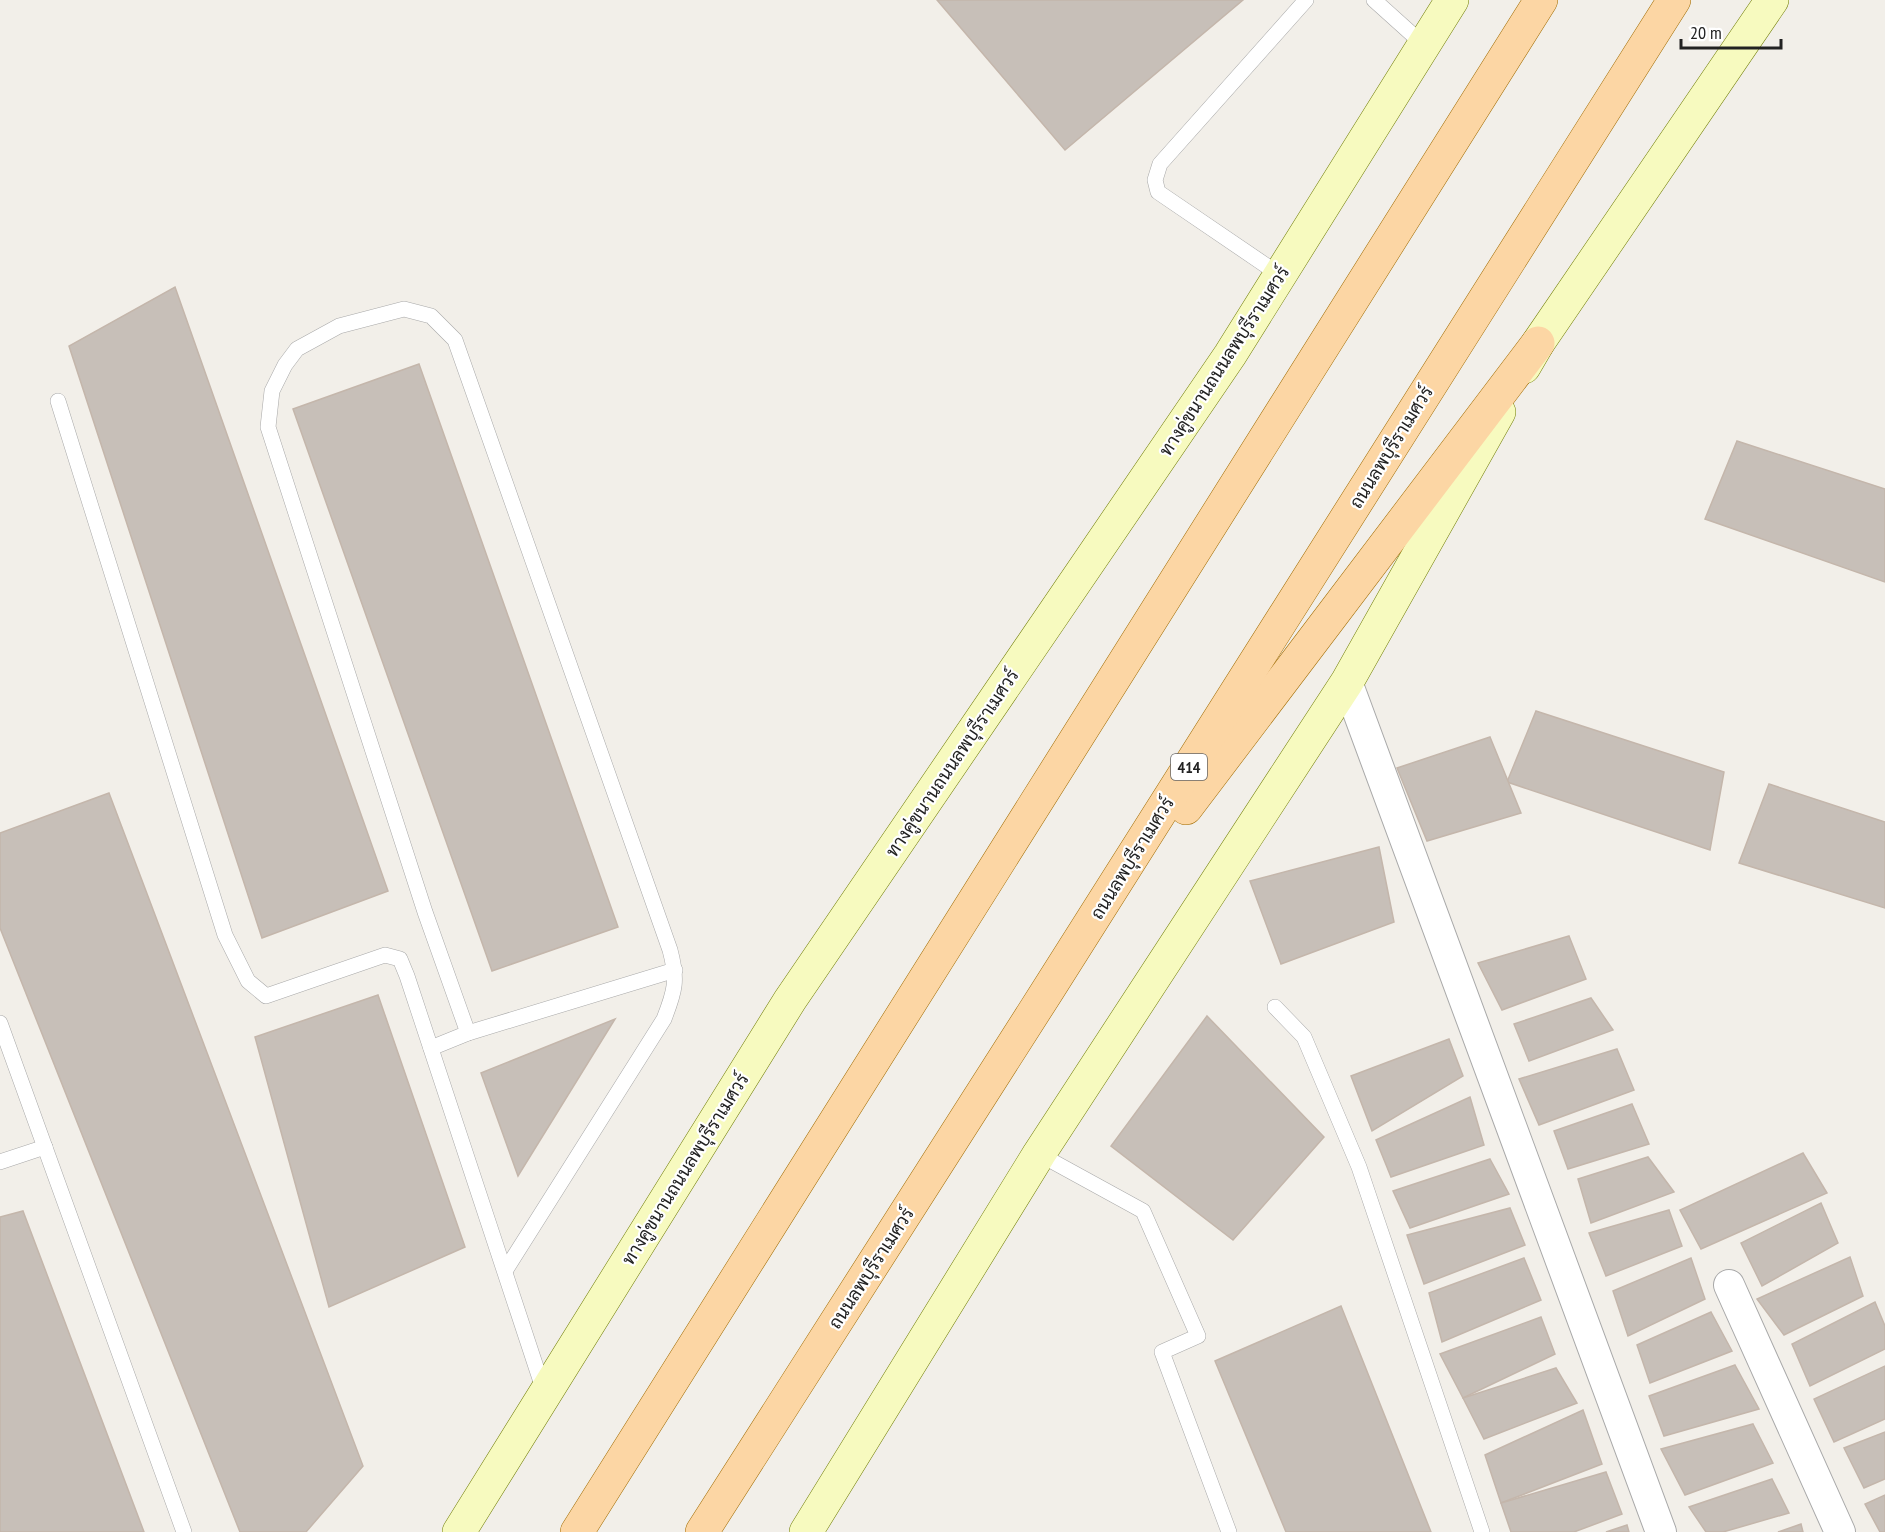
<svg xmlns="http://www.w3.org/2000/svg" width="1885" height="1532" font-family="'PT Sans Narrow',Sarabun,sans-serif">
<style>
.building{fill:#c7bfb8;stroke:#c4b6ab;stroke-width:1.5}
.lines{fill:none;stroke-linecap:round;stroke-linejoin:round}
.lane-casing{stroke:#a9a9a9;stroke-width:16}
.street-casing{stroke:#a9a9a9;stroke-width:32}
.secondary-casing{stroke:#707d05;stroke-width:34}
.primary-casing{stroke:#a06b00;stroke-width:34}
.lane{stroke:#fff;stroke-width:15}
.street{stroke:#fff;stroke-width:30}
.secondary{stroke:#f7fabf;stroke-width:33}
.primary{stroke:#fcd6a4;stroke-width:33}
.labels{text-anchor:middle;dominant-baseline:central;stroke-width:4.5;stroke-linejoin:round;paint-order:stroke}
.shield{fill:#fff;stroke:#646464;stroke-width:1.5}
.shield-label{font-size:16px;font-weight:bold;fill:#222}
.street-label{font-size:18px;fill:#222;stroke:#fff}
</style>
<rect width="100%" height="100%" fill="#f2efe9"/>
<g class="building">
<path d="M937 0H1243L1065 150Z"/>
<path d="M175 287 388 891 262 938 69 346Z"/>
<path d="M419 364 618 927 492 971 293 409Z"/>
<path d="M1737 441 1885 489V582L1705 519Z"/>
<path d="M1536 711 1724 772 1710 850 1507 782Z"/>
<path d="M1490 737 1521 813 1427 841 1397 768Z"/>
<path d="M1769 784 1885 822V908L1739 863Z"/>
<path d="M109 793 363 1466 306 1532H240L0 928V833Z"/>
<path d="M1379 847 1394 922 1281 964 1250 881Z"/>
<path d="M1569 936 1586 979 1502 1010 1478 963Z"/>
<path d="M378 995 465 1247 329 1307 255 1037Z"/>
<path d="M1591 998 1613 1030 1529 1061 1514 1024Z"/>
<path d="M1207 1016 1324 1137 1233 1240 1111 1146Z"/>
<path d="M615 1019 518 1176 481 1073Z"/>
<path d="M1449 1039 1463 1076 1372 1131 1351 1076Z"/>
<path d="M1617 1049 1634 1090 1539 1125 1519 1079Z"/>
<path d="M1470 1097 1484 1145 1391 1177 1376 1140Z"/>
<path d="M1632 1104 1649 1144 1568 1169 1554 1131Z"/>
<path d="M1803 1153 1827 1193 1701 1249 1680 1210Z"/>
<path d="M1648 1157 1674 1192 1591 1223 1578 1179Z"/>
<path d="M1490 1159 1509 1194 1410 1228 1393 1191Z"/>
<path d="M1821 1203 1838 1243 1762 1286 1741 1243Z"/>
<path d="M1510 1208 1525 1245 1424 1284 1407 1235Z"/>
<path d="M1669 1210 1682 1246 1606 1276 1589 1233Z"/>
<path d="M23 1211 144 1532H0V1217Z"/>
<path d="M1850 1257 1863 1296 1784 1335 1757 1299Z"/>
<path d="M1524 1258 1541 1300 1442 1342 1429 1293Z"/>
<path d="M1691 1258 1705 1299 1628 1336 1613 1291Z"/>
<path d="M1875 1302 1885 1326V1349L1810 1386 1792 1344Z"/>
<path d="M1341 1306 1431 1532H1286L1215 1361Z"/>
<path d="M1711 1312 1732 1351 1650 1383 1637 1345Z"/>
<path d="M1541 1317 1555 1354 1463 1398 1440 1354Z"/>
<path d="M1735 1365 1759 1409 1664 1436 1649 1396Z"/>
<path d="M1885 1366V1419L1834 1442 1814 1399Z"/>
<path d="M1556 1368 1577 1403 1484 1439 1463 1398Z"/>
<path d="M1583 1410 1602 1464 1501 1503 1485 1455Z"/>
<path d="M1753 1424 1773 1463 1685 1495 1661 1449Z"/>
<path d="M1885 1432V1479L1864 1488 1844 1448Z"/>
<path d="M1606 1472 1622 1514 1574 1532H1511L1501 1503Z"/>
<path d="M1772 1479 1789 1513 1723 1532H1706L1689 1507Z"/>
<path d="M1885 1495V1532H1880L1865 1504Z"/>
<path d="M1801 1524 1803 1532H1778Z"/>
<path d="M1627 1525 1629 1532H1606Z"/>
</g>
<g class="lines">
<g class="lane-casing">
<g id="lane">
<path d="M1374 0 1424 45"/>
<path d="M1280 275 1158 192 1155 180 1160 164 1306 0"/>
<path d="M58 401 225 935 248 981 266 996 385 955 400 959 407 976 544 1391"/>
<path d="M1275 1007 1304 1037 1359 1167 1482 1532"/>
<path d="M0 1023 184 1532"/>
<path d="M468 1033 425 912 268 427 272 391 285 365 297 349 339 326 404 309 431 316 455 340 670 950C678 980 675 991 664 1019L505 1271"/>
<path d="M431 1048 468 1033 675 970"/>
<path d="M1039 1154 1143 1211 1198 1336 1162 1352 1229 1532"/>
<path d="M0 1162 45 1147"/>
</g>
</g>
<g class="street-casing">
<g id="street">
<path d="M1347 682 1661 1532"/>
<path d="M1729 1285 1840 1532"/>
</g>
</g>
<g class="secondary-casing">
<g id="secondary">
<path d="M1524 367 1538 343 1772 0"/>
<path d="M459 1532 790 1000 1230 355 1452 0"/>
<path d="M806 1532 1039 1154 1347 682 1499 412"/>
</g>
</g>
<g class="primary-casing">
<g id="primary">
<path d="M1186 808 1538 343"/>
<path d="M577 1532 1541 0"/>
<path d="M702 1532 1046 993 1674 0"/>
</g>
</g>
<use href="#lane" class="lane"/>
<use href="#street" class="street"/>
<use href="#secondary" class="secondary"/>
<use href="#primary" class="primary"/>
</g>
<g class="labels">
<rect class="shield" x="1171" y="754" width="36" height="26" rx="4.5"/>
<g class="shield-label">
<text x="1189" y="767">414</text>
</g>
<g class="street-label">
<text transform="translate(1224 361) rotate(-57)">ทางคู่ขนานถนนลพบุรีราเมศวร์</text>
<text transform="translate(1391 447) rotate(-58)">ถนนลพบุรีราเมศวร์</text>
<text transform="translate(952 763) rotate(-56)">ทางคู่ขนานถนนลพบุรีราเมศวร์</text>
<text transform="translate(1132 858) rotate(-58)">ถนนลพบุรีราเมศวร์</text>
<text transform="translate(685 1169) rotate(-58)">ทางคู่ขนานถนนลพบุรีราเมศวร์</text>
<text transform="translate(871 1268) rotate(-57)">ถนนลพบุรีราเมศวร์</text>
</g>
</g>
<path d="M1681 39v9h100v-9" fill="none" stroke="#222222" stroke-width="3"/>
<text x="1690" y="39" font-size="18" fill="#222222" stroke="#ffffff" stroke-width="4.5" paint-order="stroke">20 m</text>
</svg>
